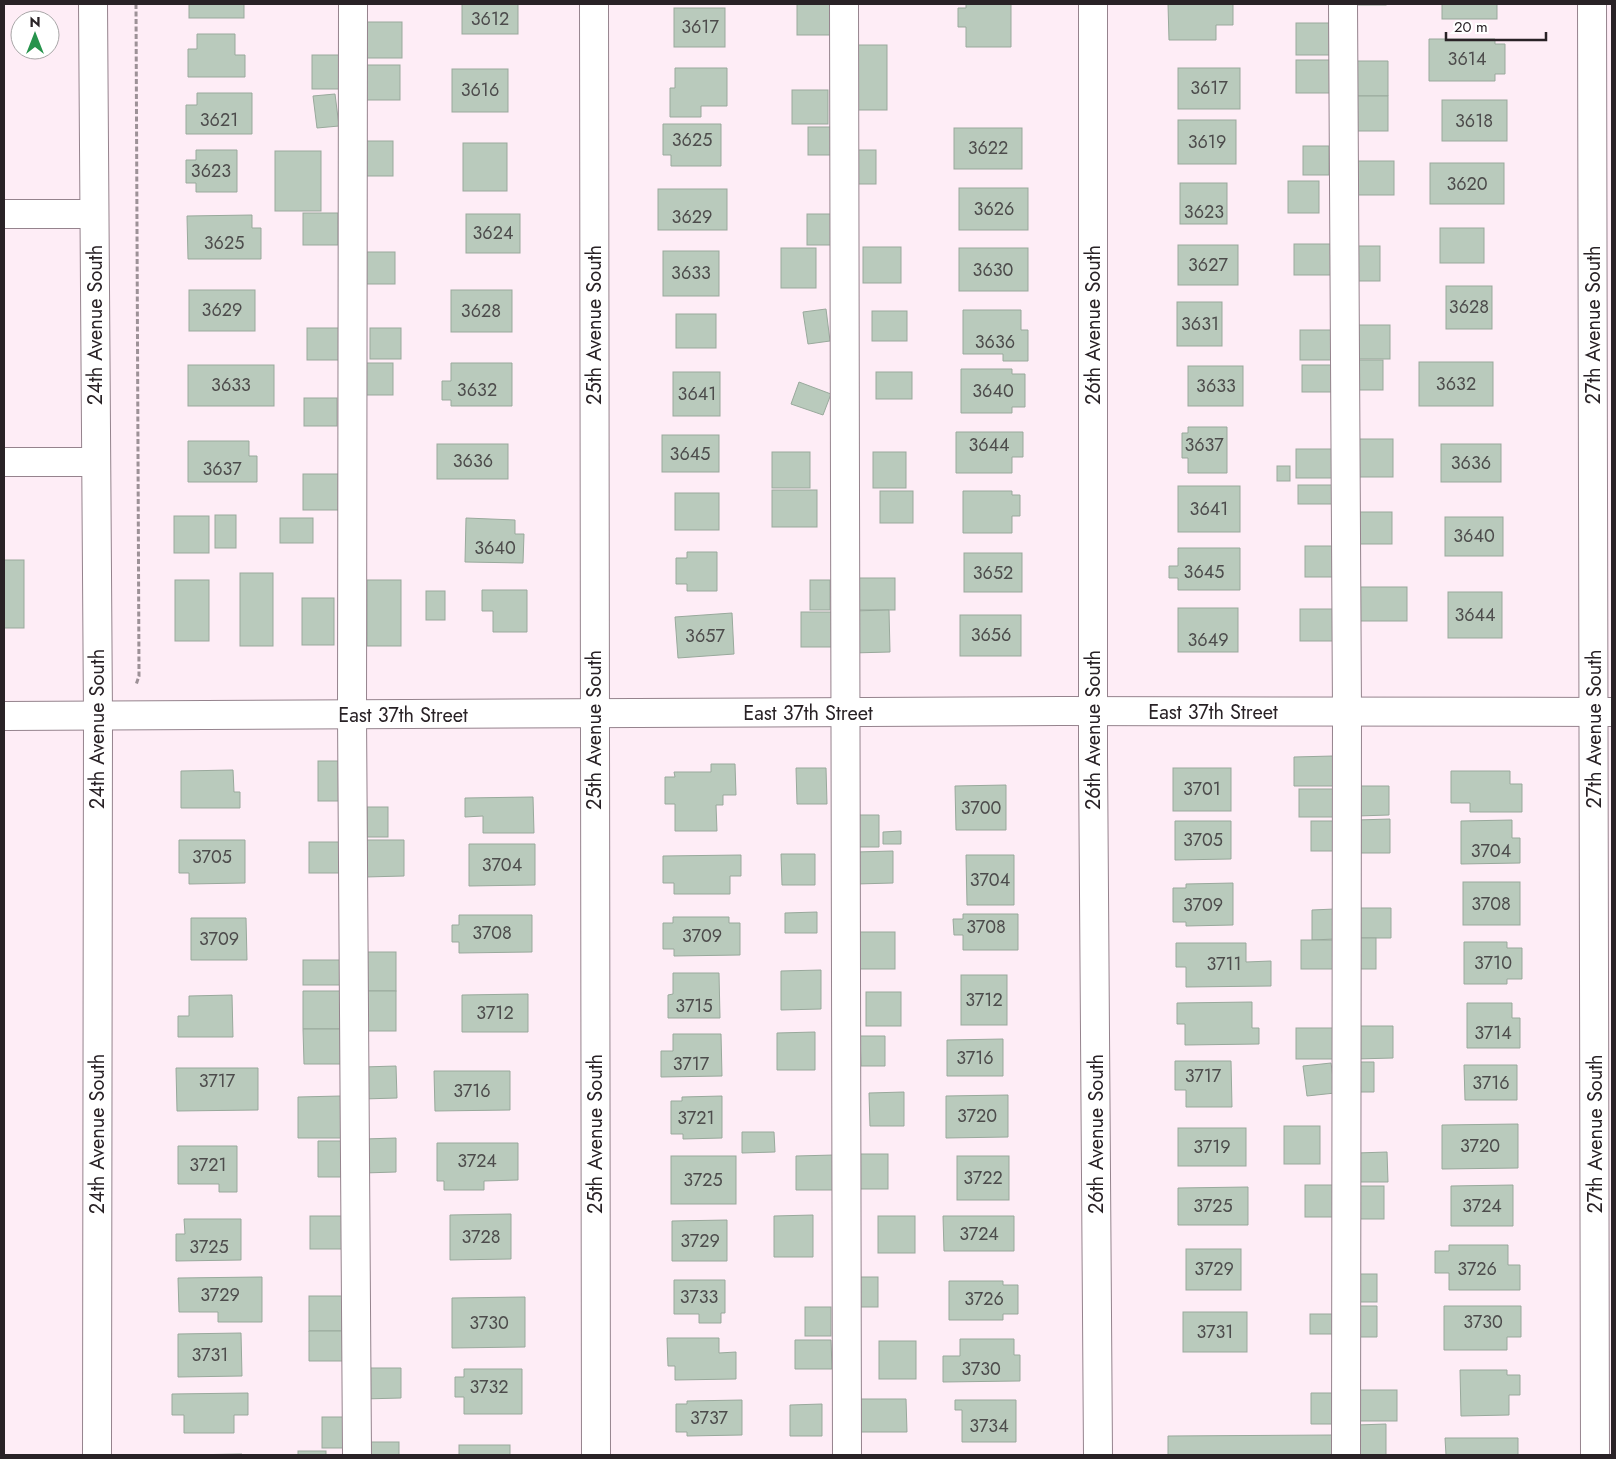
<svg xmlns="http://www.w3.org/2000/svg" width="1616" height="1459" font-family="Jost,sans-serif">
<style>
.building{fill:#b9cabc;stroke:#99a99c}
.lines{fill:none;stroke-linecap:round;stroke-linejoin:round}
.minor-casing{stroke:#95838d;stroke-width:30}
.path{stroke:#9d9197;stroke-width:3;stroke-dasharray:5 2.5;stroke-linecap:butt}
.minor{stroke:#fff;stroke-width:28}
.labels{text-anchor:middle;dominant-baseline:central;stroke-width:5;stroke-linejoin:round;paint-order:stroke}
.number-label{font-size:18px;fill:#4d4c4c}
.street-label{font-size:20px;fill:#292226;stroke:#fff}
</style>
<rect width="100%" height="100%" fill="#feedf6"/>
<g class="building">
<rect x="189" y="4" width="55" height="14"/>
<rect x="462" y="4" width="56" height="30"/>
<rect x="797" y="4" width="34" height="31"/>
<path d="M966 4H1011V47H966V27H958V8H966Z"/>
<path d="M1168 4H1233V25H1216V40H1169Z"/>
<rect x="1354" y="4" width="32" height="1"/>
<rect x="1442" y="4" width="55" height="15"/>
<rect x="674" y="8" width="51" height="39"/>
<rect x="362" y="22" width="40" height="36"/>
<rect x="1296" y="23" width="34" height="32"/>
<path d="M197 34H235V55H245V77H188V49H197Z"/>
<path d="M1429 39H1495V44H1505V74H1495V81H1429Z"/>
<rect x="856" y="45" width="31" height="65"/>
<rect x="312" y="55" width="28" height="34"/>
<rect x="1296" y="60" width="35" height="33"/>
<path d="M1354 61H1388V96H1355Z"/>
<rect x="362" y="65" width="38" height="35"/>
<path d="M675 68H727V106H701V117H670V88H675Z"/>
<rect x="1178" y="68" width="62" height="41"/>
<rect x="452" y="69" width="56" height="43"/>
<rect x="792" y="90" width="36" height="34"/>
<path d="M197 93H252V134H186V105H197Z"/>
<path d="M335 94 339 126 317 128 313 96Z"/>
<rect x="1355" y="96" width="33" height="35"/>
<rect x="1442" y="100" width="65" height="41"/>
<rect x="1178" y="120" width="58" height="44"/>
<path d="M663 124H721V166H671V155H663Z"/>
<rect x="808" y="127" width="23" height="28"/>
<rect x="954" y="128" width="68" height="41"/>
<rect x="361" y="141" width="32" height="35"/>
<rect x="463" y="143" width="44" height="48"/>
<rect x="1303" y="146" width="26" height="29"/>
<path d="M196 150H237V192H196V183H186V160H196Z"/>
<rect x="854" y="150" width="22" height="34"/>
<rect x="275" y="151" width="46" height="60"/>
<rect x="1356" y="161" width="38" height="34"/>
<rect x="1430" y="163" width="74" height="41"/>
<rect x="1288" y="181" width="31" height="32"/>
<rect x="1180" y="183" width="47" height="41"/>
<rect x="959" y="188" width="69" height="42"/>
<rect x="658" y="189" width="69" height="41"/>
<rect x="303" y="213" width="35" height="32"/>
<rect x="466" y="214" width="54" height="39"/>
<rect x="807" y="214" width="25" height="31"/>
<path d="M252 215V228H261V259H188L187 216Z"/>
<rect x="1440" y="228" width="44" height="35"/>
<rect x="1294" y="244" width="38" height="31"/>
<rect x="1178" y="245" width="60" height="40"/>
<rect x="1355" y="246" width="25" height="35"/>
<rect x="863" y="247" width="38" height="36"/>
<rect x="781" y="248" width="35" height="40"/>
<rect x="959" y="248" width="69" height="43"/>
<rect x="663" y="251" width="56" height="45"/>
<rect x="364" y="252" width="31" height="32"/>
<rect x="1446" y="286" width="46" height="43"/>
<rect x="189" y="290" width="66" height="41"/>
<rect x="451" y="290" width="61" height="42"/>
<rect x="1177" y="302" width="45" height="44"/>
<path d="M826 309 830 341 808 344 803 312Z"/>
<path d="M963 310H1021V330H1028V361H1003V354H963Z"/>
<rect x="872" y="311" width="35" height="30"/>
<rect x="676" y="314" width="40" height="34"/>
<rect x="1356" y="325" width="34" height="34"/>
<rect x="307" y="328" width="33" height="32"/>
<rect x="370" y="328" width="31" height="31"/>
<rect x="1300" y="330" width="33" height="30"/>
<rect x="1353" y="360" width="30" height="30"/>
<rect x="1419" y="362" width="74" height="44"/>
<rect x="363" y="363" width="30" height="32"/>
<path d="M451 363H512V406H451V400H442V381H451Z"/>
<rect x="188" y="365" width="86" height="41"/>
<rect x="1302" y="365" width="31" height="27"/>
<rect x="1188" y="366" width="55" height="40"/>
<path d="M961 369H1012V374H1025V407H1012V413H961Z"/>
<rect x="673" y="372" width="47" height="44"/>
<rect x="876" y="372" width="36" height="27"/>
<path d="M799 382 831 394 823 415 791 404Z"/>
<rect x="304" y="398" width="33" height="28"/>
<path d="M1188 427H1227V473H1188V458H1182V433H1188Z"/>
<path d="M956 432H1023V457H1012V473H956Z"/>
<rect x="662" y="435" width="57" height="37"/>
<rect x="1354" y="439" width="39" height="38"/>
<path d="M188 441H249V456H257V482H188Z"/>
<rect x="437" y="444" width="71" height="35"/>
<rect x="1441" y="444" width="60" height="38"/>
<rect x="1296" y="449" width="36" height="29"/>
<rect x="772" y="452" width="38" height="36"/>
<rect x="873" y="452" width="33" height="36"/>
<rect x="1277" y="466" width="13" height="15"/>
<rect x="303" y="474" width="37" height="36"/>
<rect x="1298" y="485" width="35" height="19"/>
<rect x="1178" y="486" width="62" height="46"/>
<rect x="772" y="490" width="45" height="37"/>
<rect x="880" y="491" width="33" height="32"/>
<path d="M963 491H1012V495H1020V516H1012V533H963Z"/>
<rect x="675" y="493" width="44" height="37"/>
<rect x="1356" y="512" width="36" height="32"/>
<rect x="215" y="515" width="21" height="33"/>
<rect x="174" y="516" width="35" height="37"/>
<rect x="1445" y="517" width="58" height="39"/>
<rect x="280" y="518" width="33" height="25"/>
<path d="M466 518 515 520V534H524L523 563 465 562Z"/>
<rect x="1305" y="546" width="28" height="31"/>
<path d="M1178 548H1240V590H1178V578H1169V566H1178Z"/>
<path d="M687 552H717V591H687V584H676V558H687Z"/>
<rect x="964" y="553" width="58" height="39"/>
<rect x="4" y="560" width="20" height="68"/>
<rect x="240" y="573" width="33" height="73"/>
<rect x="855" y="578" width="40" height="32"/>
<rect x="175" y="580" width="34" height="61"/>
<rect x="367" y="580" width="34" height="66"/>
<rect x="810" y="580" width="20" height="30"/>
<rect x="1359" y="587" width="48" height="34"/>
<path d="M482 590H527V632H493V611H482Z"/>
<rect x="426" y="591" width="19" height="29"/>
<rect x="1448" y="592" width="54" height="46"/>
<rect x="302" y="598" width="32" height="47"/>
<rect x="1178" y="608" width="60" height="44"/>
<rect x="1300" y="609" width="33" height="32"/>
<path d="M889 610 890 652 852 653 851 611Z"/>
<rect x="801" y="612" width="33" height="35"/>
<path d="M732 613 734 654 678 658 675 617Z"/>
<rect x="960" y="615" width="61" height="41"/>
<path d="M1333 756V786H1294V757Z"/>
<rect x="318" y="761" width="24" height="40"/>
<path d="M711 764H735L736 795H723V805H716L717 831H675V804H665V777H675L674 772H711Z"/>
<path d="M796 768H826L827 804H797Z"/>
<rect x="1173" y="768" width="58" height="43"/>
<path d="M233 770 234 792H240V808H181V771Z"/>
<path d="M1451 771H1510V784H1522V812H1470V803H1451Z"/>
<path d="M1006 785V830H956L955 786Z"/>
<path d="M1357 786H1389V815L1357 816Z"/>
<rect x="1299" y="789" width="34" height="28"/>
<path d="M533 797 534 833H483V816L465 817V798Z"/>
<rect x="367" y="807" width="21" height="30"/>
<path d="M855 815H879V847H856Z"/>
<path d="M1390 819V853H1358L1357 820Z"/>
<path d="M1512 820V838H1520V863L1461 864V821Z"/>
<path d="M1175 821H1231V859L1175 860Z"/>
<rect x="1311" y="821" width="22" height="30"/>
<path d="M901 831V844H883V832Z"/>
<path d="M179 840H245V883L189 884V873H179Z"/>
<path d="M365 840H404V876L365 877Z"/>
<rect x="309" y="842" width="33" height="31"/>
<path d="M469 844H535V885L469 886Z"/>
<path d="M893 851V883L856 884V852Z"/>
<path d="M781 854H815V885H782Z"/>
<path d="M741 855V876H730V894H674V883H663V856Z"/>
<path d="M966 855H1014V905H967Z"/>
<rect x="1463" y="882" width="57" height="43"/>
<path d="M1233 883V925L1186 926V922H1173V888H1186V884Z"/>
<path d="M1355 908H1391V938H1356Z"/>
<path d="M1335 909V939L1312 940V910Z"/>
<path d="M817 912V933H785V913Z"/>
<path d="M963 914H1018V950H963V935H954L953 919H963Z"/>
<path d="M459 915H532V952L459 953V942H452V925H459Z"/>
<path d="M673 917H729V923H740V955L674 956V949H663V923H673Z"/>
<path d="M191 918H246L247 960H191Z"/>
<rect x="856" y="932" width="39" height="37"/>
<rect x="1356" y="938" width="20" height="31"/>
<rect x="1301" y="940" width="32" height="29"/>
<path d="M1464 942H1507V948H1522V979H1507V984H1464Z"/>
<path d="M1176 943H1246V962L1271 961V986L1186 987V967H1176Z"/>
<rect x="363" y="952" width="33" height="39"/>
<rect x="303" y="960" width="38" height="25"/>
<path d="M821 970V1009L781 1010V971Z"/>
<path d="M673 973H719L720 1018H668V995L673 994Z"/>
<rect x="961" y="975" width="46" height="50"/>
<path d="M303 991H341L342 1029H303Z"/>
<rect x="363" y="991" width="33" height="40"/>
<rect x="866" y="992" width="35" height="34"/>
<path d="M528 994V1032H462V995Z"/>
<path d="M232 995 233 1037H178V1016H189V996Z"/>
<path d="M1252 1002V1028H1259V1044L1185 1045V1024H1177V1003Z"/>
<path d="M1467 1003H1512V1018H1520V1048H1467Z"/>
<path d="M1356 1026H1393V1058L1356 1059Z"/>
<rect x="1296" y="1028" width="38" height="31"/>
<path d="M303 1029H342V1064H304Z"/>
<path d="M815 1032V1070H777V1033Z"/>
<path d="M673 1034H721L722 1076 661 1077V1051H673Z"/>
<path d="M860 1036H885V1066H861Z"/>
<path d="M1003 1039V1076H947V1040Z"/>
<path d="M1175 1061H1231L1232 1107H1186V1090H1175Z"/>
<path d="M1356 1062H1374V1092H1357Z"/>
<path d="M1331 1063 1335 1093 1307 1096 1303 1066Z"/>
<path d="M1464 1065H1517V1100H1465Z"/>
<path d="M396 1066 397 1098 363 1099V1067Z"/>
<path d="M176 1068H258V1110L177 1111Z"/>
<path d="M434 1071H510V1110L435 1111Z"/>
<path d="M904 1092V1126H870L869 1093Z"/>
<path d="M1008 1095V1137L946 1138V1096Z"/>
<path d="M341 1096 342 1138H298V1097Z"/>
<path d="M722 1096V1138L683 1139V1134H671V1101H682V1097Z"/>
<path d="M1518 1124V1168L1442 1169V1125Z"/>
<rect x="1284" y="1126" width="36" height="38"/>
<rect x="1178" y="1128" width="68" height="38"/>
<path d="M742 1132H774L775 1152 742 1153Z"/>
<path d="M396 1138V1172L364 1173V1139Z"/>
<path d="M318 1141H343L344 1177H318Z"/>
<path d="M437 1143H518V1180L484 1181V1190H444V1181H437Z"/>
<path d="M178 1146H237V1192H219V1184H178Z"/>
<path d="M1387 1152 1388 1182H1357V1153Z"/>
<rect x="858" y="1154" width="30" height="35"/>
<path d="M834 1155V1190H796V1156Z"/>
<rect x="671" y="1156" width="65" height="48"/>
<rect x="957" y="1156" width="52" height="44"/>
<rect x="1305" y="1185" width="30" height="32"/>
<path d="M1513 1185V1226H1451V1186Z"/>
<rect x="1358" y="1186" width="26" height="33"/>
<path d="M1248 1187V1225H1178V1188Z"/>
<path d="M511 1214V1259L450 1260V1215Z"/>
<path d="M813 1215V1257H774V1216Z"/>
<rect x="310" y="1216" width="34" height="33"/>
<rect x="878" y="1216" width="37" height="37"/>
<path d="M943 1216H1014V1251H944Z"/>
<path d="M184 1219H241V1260L176 1261V1234H185Z"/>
<path d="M727 1220V1261H672V1221Z"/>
<path d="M1449 1245H1508V1265H1520V1290H1449V1273H1435V1251H1449Z"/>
<rect x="1186" y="1249" width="55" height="41"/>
<rect x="1357" y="1274" width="20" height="28"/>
<path d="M262 1277V1322H218V1312H179L178 1278Z"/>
<rect x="856" y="1277" width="22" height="30"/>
<path d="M674 1280H725V1313H721V1323H699V1314H674Z"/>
<path d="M949 1281H1003V1285H1018V1314H1003V1320H949Z"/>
<rect x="309" y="1296" width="33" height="35"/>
<path d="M525 1297V1347L452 1348V1298Z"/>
<path d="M1356 1306H1377V1337H1357Z"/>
<path d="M1444 1306H1521V1337H1507V1350H1444Z"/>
<rect x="805" y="1307" width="26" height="29"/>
<rect x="1183" y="1312" width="64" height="40"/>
<rect x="1310" y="1314" width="25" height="20"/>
<path d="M309 1331H342L343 1361H309Z"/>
<path d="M241 1333 242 1376 178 1377V1334Z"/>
<path d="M667 1338H719V1353L736 1352V1379L675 1380V1366H668Z"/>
<path d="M960 1339H1014V1355H1020V1381L943 1382V1356H960Z"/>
<path d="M795 1340H831L832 1369H795Z"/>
<rect x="879" y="1341" width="37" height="38"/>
<path d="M363 1368H401V1398L363 1399Z"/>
<path d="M464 1369H522V1414H464V1397H455V1377H464Z"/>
<path d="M1460 1370H1507V1375H1520V1395H1509V1415L1461 1416Z"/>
<rect x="1357" y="1390" width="40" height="31"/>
<path d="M248 1393V1415H234V1433H184V1415H172V1394Z"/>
<path d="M1311 1393H1332L1333 1424H1311Z"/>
<path d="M858 1399H906L907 1432H859Z"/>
<path d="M742 1400V1435L687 1436V1432H676V1404H687V1401Z"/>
<path d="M955 1400H1016V1442H962V1410H955Z"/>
<path d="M822 1404V1436H790V1405Z"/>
<rect x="322" y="1417" width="21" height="31"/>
<path d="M1386 1424V1455H1357V1425Z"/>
<path d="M1333 1435 1334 1455H1168V1436Z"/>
<path d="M1445 1438H1518V1455H1446Z"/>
<rect x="367" y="1442" width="32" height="13"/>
<rect x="459" y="1445" width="51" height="10"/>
<rect x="298" y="1451" width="28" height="4"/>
<path d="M242 1454V1455H185Z"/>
</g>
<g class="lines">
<g class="minor-casing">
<g id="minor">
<path d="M93 4 98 716 97 1455"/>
<path d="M353 4 352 715 357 1455"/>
<path d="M594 4 596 1455"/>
<path d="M844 4 847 1455"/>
<path d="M1093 4V754L1098 1455"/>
<path d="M1343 4 1347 713 1346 1455"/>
<path d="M1592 4 1595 1455"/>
<path d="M4 214H94"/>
<path d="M4 462H96"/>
<path d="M4 716 1061 711 1612 712"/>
</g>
</g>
<path class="path" d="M136 4 139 676 136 685"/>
<use href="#minor" class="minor"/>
</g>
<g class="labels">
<g class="number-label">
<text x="490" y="19">3612</text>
<text x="700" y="27">3617</text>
<text x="1467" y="59">3614</text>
<text x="1209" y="88">3617</text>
<text x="480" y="90">3616</text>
<text x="219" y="120">3621</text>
<text x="1474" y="121">3618</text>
<text x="692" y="140">3625</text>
<text x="1207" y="142">3619</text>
<text x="988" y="148">3622</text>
<text x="211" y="171">3623</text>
<text x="1467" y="184">3620</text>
<text x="994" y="209">3626</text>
<text x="1204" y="212">3623</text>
<text x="692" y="217">3629</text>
<text x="493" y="233">3624</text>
<text x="224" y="243">3625</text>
<text x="1208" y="265">3627</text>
<text x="993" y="270">3630</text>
<text x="691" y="273">3633</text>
<text x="1469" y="307">3628</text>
<text x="222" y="310">3629</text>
<text x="481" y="311">3628</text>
<text x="1200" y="324">3631</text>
<text x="995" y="342">3636</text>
<text x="1456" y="384">3632</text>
<text x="231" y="385">3633</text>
<text x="1216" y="386">3633</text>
<text x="477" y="390">3632</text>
<text x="993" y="391">3640</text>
<text x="697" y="394">3641</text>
<text x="989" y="445">3644</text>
<text x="1204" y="445">3637</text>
<text x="690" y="454">3645</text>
<text x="473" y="461">3636</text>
<text x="1471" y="463">3636</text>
<text x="222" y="469">3637</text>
<text x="1209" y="509">3641</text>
<text x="1474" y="536">3640</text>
<text x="495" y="548">3640</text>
<text x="1204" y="572">3645</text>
<text x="993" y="573">3652</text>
<text x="1475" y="615">3644</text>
<text x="991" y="635">3656</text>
<text x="705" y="636">3657</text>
<text x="1208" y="640">3649</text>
<text x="1202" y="789">3701</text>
<text x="981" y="808">3700</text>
<text x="1203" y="840">3705</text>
<text x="1491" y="851">3704</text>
<text x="212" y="857">3705</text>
<text x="502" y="865">3704</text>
<text x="990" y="880">3704</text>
<text x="1491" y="904">3708</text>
<text x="1203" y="905">3709</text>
<text x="986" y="927">3708</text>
<text x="492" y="933">3708</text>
<text x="702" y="936">3709</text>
<text x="219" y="939">3709</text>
<text x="1493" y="963">3710</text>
<text x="1224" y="964">3711</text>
<text x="984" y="1000">3712</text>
<text x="694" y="1006">3715</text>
<text x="495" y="1013">3712</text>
<text x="1493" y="1033">3714</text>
<text x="975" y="1058">3716</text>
<text x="691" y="1064">3717</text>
<text x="1203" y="1076">3717</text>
<text x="217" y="1081">3717</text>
<text x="1491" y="1083">3716</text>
<text x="472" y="1091">3716</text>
<text x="977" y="1116">3720</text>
<text x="696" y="1118">3721</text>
<text x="1480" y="1146">3720</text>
<text x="1212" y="1147">3719</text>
<text x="477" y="1161">3724</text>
<text x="208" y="1165">3721</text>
<text x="983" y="1178">3722</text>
<text x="703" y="1180">3725</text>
<text x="1213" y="1206">3725</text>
<text x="1482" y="1206">3724</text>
<text x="979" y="1234">3724</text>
<text x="481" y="1237">3728</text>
<text x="700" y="1241">3729</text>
<text x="209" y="1247">3725</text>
<text x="1214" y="1269">3729</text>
<text x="1477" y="1269">3726</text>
<text x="220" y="1295">3729</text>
<text x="699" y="1297">3733</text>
<text x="984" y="1299">3726</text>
<text x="1483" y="1322">3730</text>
<text x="489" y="1323">3730</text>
<text x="1215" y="1332">3731</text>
<text x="210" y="1355">3731</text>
<text x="981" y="1369">3730</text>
<text x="489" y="1387">3732</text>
<text x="709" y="1418">3737</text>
<text x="989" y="1426">3734</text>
</g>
<g class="street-label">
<text transform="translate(95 325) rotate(-90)">24th Avenue South</text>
<text transform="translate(594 325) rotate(-90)">25th Avenue South</text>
<text transform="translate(1093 325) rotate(-90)">26th Avenue South</text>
<text transform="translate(1593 325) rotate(-90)">27th Avenue South</text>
<text x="1213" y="712">East 37th Street</text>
<text x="808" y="713">East 37th Street</text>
<text x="403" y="715">East 37th Street</text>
<text transform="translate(97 729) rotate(-90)">24th Avenue South</text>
<text transform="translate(1594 729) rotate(-90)">27th Avenue South</text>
<text transform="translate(594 730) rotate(-90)">25th Avenue South</text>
<text transform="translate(1093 730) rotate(-90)">26th Avenue South</text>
<text transform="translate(97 1134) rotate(-90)">24th Avenue South</text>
<text transform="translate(595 1134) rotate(-90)">25th Avenue South</text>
<text transform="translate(1096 1134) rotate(-90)">26th Avenue South</text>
<text transform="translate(1595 1134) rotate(-90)">27th Avenue South</text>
</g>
</g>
<rect width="1616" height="1459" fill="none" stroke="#292226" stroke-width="10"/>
<g transform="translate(35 35)"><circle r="24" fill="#ffffff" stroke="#a9a7a8"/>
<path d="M0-4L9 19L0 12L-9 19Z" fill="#26934c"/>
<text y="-8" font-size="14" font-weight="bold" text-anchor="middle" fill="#292226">N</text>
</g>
<path d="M1446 32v8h100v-8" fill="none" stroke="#292226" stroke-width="2.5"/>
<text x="1454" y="32" font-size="15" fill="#292226" stroke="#ffffff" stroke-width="4" paint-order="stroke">20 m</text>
</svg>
